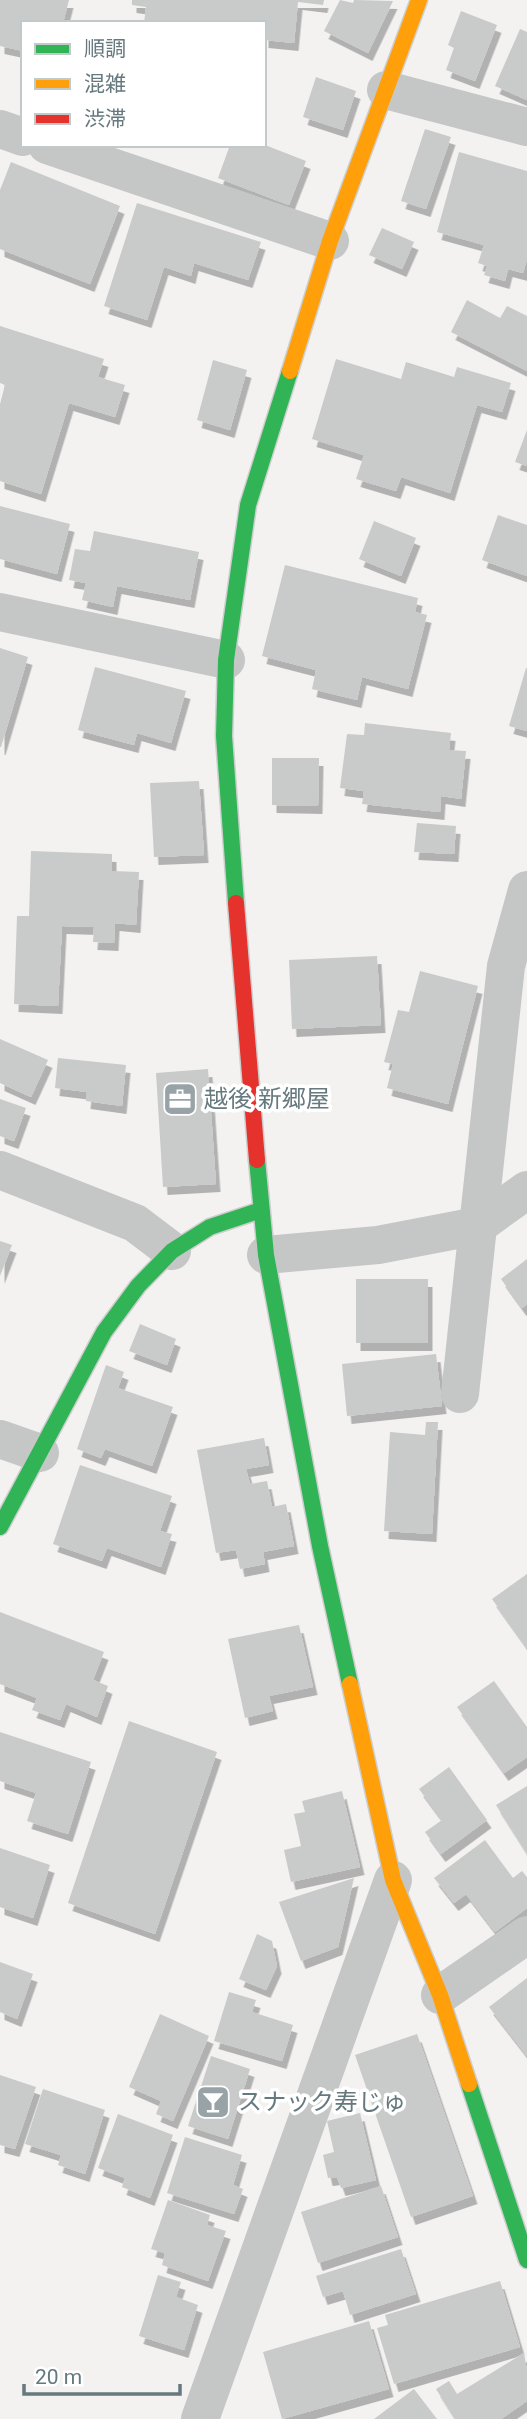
<svg xmlns="http://www.w3.org/2000/svg" width="527" height="2419" font-family="Roboto,'Noto Sans JP',sans-serif">
<style>
.building{fill:#c9caca;filter:url(#shadow)}
.lines{fill:none;stroke-linecap:round;stroke-linejoin:round}
.fast-casing{stroke:#cdcece;stroke-width:19}
.slow-casing{stroke:#cdcece;stroke-width:19}
.jam-casing{stroke:#cdcece;stroke-width:19}
.street{stroke:#c5c7c7;stroke-width:38}
.fast{stroke:#30b455;stroke-width:16}
.slow{stroke:#ff9f0a;stroke-width:16}
.jam{stroke:#e5322d;stroke-width:16}
.labels{text-anchor:middle;dominant-baseline:central;stroke-width:7;stroke-linejoin:round;paint-order:stroke}
.poi-label{font-size:24px;fill:#65797e;stroke:#fff;text-anchor:start}
</style>
<defs>
<filter id="shadow"><feDropShadow dx="4.5" dy="8" stdDeviation="0" flood-color="#0004"/></filter>
</defs>
<rect width="100%" height="100%" fill="#f3f2f1"/>
<g class="building">
<path d="M0 0H69L63 23H23V51L0 46Z"/>
<path d="M132 0H324L323 5 298 2 294 43 264 40V23H144L146 7 132 5Z"/>
<path d="M340 0 353 3 354 0 393 1 368 53 324 31Z"/>
<path d="M461 11 497 25 475 81 446 70 454 48 448 45Z"/>
<path d="M520 29 527 32V100L495 86Z"/>
<path d="M316 77 356 91 343 130 303 117Z"/>
<path d="M425 129 451 137 426 209 401 201Z"/>
<path d="M230 145H265L306 161 289 205 218 178Z"/>
<path d="M459 152 527 171V259L523 273 508 269 505 281 484 275 487 266 478 263 484 245 437 232Z"/>
<path d="M11 162 120 206 90 284 0 249V190Z"/>
<path d="M137 203 261 242 248 280 194 263 191 276 164 267 147 320 104 306Z"/>
<path d="M382 228 414 242 402 269 369 255Z"/>
<path d="M467 300 500 318 507 306 527 316V371L451 332Z"/>
<path d="M0 326 104 359 98 377 125 385 115 417 69 403 41 494 0 481V404L5 385 0 383Z"/>
<path d="M336 359 401 379 406 362 454 377 457 367 511 383 502 412 477 405 450 493 401 477 396 491 356 479 364 455 312 439Z"/>
<path d="M213 360 247 370 230 430 197 420Z"/>
<path d="M527 430V466L515 462Z"/>
<path d="M0 506 70 524 57 574 0 559Z"/>
<path d="M498 515 527 525V576L482 560Z"/>
<path d="M374 521 416 538 401 576 359 559Z"/>
<path d="M94 531 199 552 190 600 117 586 113 607 82 600 86 583 69 580 75 549 90 551Z"/>
<path d="M285 565 418 598 415 612 427 615 408 689 362 677 357 700 312 689 316 670 262 656Z"/>
<path d="M0 648 28 657 1 747H0Z"/>
<path d="M95 667 186 691 171 743 137 733 134 745 78 730Z"/>
<path d="M526 668H527V731L509 726Z"/>
<path d="M365 723 451 733 449 750 466 751 461 799 441 796 440 812 362 804 364 791 340 788 347 734 364 735Z"/>
<path d="M272 758H319L318 806 272 805Z"/>
<path d="M199 781 204 855 154 857 150 783Z"/>
<path d="M417 823 456 826 454 854 414 852Z"/>
<path d="M31 851 112 854V871L139 872 136 925 115 923 114 943 93 942 94 927 62 926 58 1006 14 1004 17 916H29Z"/>
<path d="M377 956 381 1025 292 1029 289 960Z"/>
<path d="M420 971 478 986 448 1104 387 1088 393 1064 384 1062 398 1010 409 1012Z"/>
<path d="M0 1039 48 1060 31 1097 0 1083Z"/>
<path d="M58 1058 126 1065 122 1106 86 1101 87 1092 55 1088Z"/>
<path d="M208 1069 216 1184 163 1187 156 1073Z"/>
<path d="M0 1099 26 1108 14 1141 0 1136Z"/>
<path d="M0 1241 12 1245 0 1276Z"/>
<path d="M527 1259V1304L522 1308 501 1279Z"/>
<rect x="356" y="1279" width="72" height="64"/>
<path d="M140 1324 176 1339 167 1365 129 1351Z"/>
<path d="M436 1354 442 1406 347 1416 342 1364Z"/>
<path d="M106 1365 124 1372 118 1388 173 1407 152 1466 105 1449 101 1458 77 1449Z"/>
<path d="M426 1422H438L432 1534 384 1531 390 1432 425 1435Z"/>
<path d="M264 1438 269 1465 246 1469 250 1484 267 1481 272 1507 286 1504 294 1546 263 1552 265 1564 240 1569 236 1550 216 1553 197 1450Z"/>
<path d="M80 1465 172 1496 160 1531 172 1534 161 1567 107 1548 102 1561 53 1544Z"/>
<path d="M527 1574V1648L492 1599Z"/>
<path d="M0 1612 104 1652 93 1680 108 1686 97 1717 66 1704 60 1720 32 1710 37 1698 0 1684Z"/>
<path d="M299 1625 313 1687 269 1696 273 1711 245 1718 228 1639Z"/>
<path d="M494 1681 527 1727V1757L504 1773 457 1707Z"/>
<path d="M129 1721 217 1752 155 1934 68 1903Z"/>
<path d="M0 1732 91 1762 68 1834 27 1821 36 1793 0 1781Z"/>
<path d="M449 1767 487 1820 441 1854 425 1832 442 1820 419 1789Z"/>
<path d="M527 1786V1854L496 1805Z"/>
<path d="M342 1791 360 1867 291 1882 284 1850 301 1846 294 1814 305 1812 302 1801Z"/>
<path d="M485 1840 513 1878 522 1871 527 1877V1908L495 1932 466 1894 454 1903 434 1878Z"/>
<path d="M0 1848 50 1865 33 1918 0 1907Z"/>
<path d="M354 1878 338 1947 301 1961 279 1902Z"/>
<path d="M257 1934 272 1941 277 1966 266 1990 239 1979Z"/>
<path d="M0 1962 33 1974 17 2019 0 2012Z"/>
<path d="M527 1978V2056L489 2007Z"/>
<path d="M229 1992 256 2000 252 2012 293 2025 282 2061 214 2041Z"/>
<path d="M160 2014 209 2036 173 2121 156 2114 161 2101 129 2087Z"/>
<path d="M417 2034 473 2196 411 2217 355 2055Z"/>
<path d="M211 2056 250 2069 228 2139 188 2126Z"/>
<path d="M0 2075 36 2087 15 2149 0 2145Z"/>
<path d="M43 2089 105 2110 85 2174 58 2165 61 2155 25 2144Z"/>
<path d="M360 2113 376 2180 341 2188 337 2177 328 2178 323 2155 334 2152 327 2121Z"/>
<path d="M118 2114 173 2135 150 2198 122 2187 125 2178 98 2168Z"/>
<path d="M185 2137 242 2155 233 2185 243 2189 234 2214 167 2193Z"/>
<path d="M381 2186 398 2237 318 2263 301 2212Z"/>
<path d="M168 2200 210 2215 207 2225 226 2231 208 2281 162 2265 165 2253 151 2249Z"/>
<path d="M401 2249 416 2294 350 2315 343 2291 323 2297 316 2276Z"/>
<path d="M158 2275 181 2282 176 2297 198 2305 184 2350 139 2336Z"/>
<path d="M500 2281 520 2347 394 2384 377 2328 388 2325 385 2315Z"/>
<path d="M369 2321 389 2389 282 2419 263 2352Z"/>
<path d="M524 2353 527 2371V2401L501 2419H455L436 2389 449 2381 457 2394Z"/>
<path d="M414 2389 437 2419H374Z"/>
</g>
<g class="lines">
<g class="fast-casing">
<g id="fast">
<path d="M236 903 224 736 226 660 248 505 290 371"/>
<path d="M257 1160 266 1255 320 1546 350 1684"/>
<path d="M0 1527 104 1332 138 1286 172 1251 210 1227 261 1210"/>
<path d="M469 2084 527 2260"/>
</g>
</g>
<g class="slow-casing">
<g id="slow">
<path d="M290 371 330 241 419 0"/>
<path d="M350 1684 393 1880 440 1995 469 2084"/>
</g>
</g>
<g class="jam-casing">
<path id="jam" d="M236 903 257 1160"/>
</g>
<g class="street">
<path d="M386 90 527 127"/>
<path d="M0 129 23 137"/>
<path d="M47 145 330 241"/>
<path d="M0 612 226 660"/>
<path d="M0 1170 135 1223 172 1251"/>
<path d="M266 1255 378 1245 477 1226 527 1190"/>
<path d="M460 1394 506 966 527 890"/>
<path d="M0 1439 40 1453"/>
<path d="M440 1995 527 1935"/>
<path d="M200 2419 393 1880"/>
</g>
<use href="#fast" class="fast"/>
<use href="#slow" class="slow"/>
<use href="#jam" class="jam"/>
</g>
<defs>
<g id="office-square" transform="scale(1.75)"><rect x="-9" y="-9" width="18" height="18" rx="4" fill="#97a3a6" stroke="#fff"/><path d="M-6-3h4V-5.5h4V-3h4V5H-6ZM-1-4.5V-3h2v-1.5ZM-6 0V1H6V0Z" fill="#fff"/></g>
<g id="bar-square" transform="scale(1.75)"><rect x="-9" y="-9" width="18" height="18" rx="4" fill="#97a3a6" stroke="#fff"/><path d="M-6-5H6L.8 .8V4.5H3.5V6h-7V4.5H-.8V.8Z" fill="#fff"/></g>
</defs>
<g fill-rule="evenodd">
<use href="#office-square" x="180" y="1099"/>
<use href="#bar-square" x="213" y="2102"/>
</g>
<g class="labels">
<g class="poi-label">
<text x="204" y="1099">越後 新郷屋</text>
<text x="238" y="2102">スナック寿じゅ</text>
</g>
</g>
<rect x="21" y="21" width="245" height="126" fill="#ffffff" stroke="#c1c9cb" stroke-width="2"/>
<rect x="35" y="44" width="35" height="10" fill="#30b455" stroke="#c1c9cb" stroke-width="2"/>
<text x="84" y="56" font-size="21" fill="#65797e">順調</text>
<rect x="35" y="79" width="35" height="10" fill="#ff9f0a" stroke="#c1c9cb" stroke-width="2"/>
<text x="84" y="91" font-size="21" fill="#65797e">混雑</text>
<rect x="35" y="114" width="35" height="10" fill="#e5322d" stroke="#c1c9cb" stroke-width="2"/>
<text x="84" y="126" font-size="21" fill="#65797e">渋滞</text>
<path d="M24 2384v10h156v-10" fill="none" stroke="#65797e" stroke-width="3.5"/>
<text x="35" y="2384" font-size="21" fill="#65797e" stroke="#ffffff" stroke-width="5" paint-order="stroke">20 m</text>
</svg>
